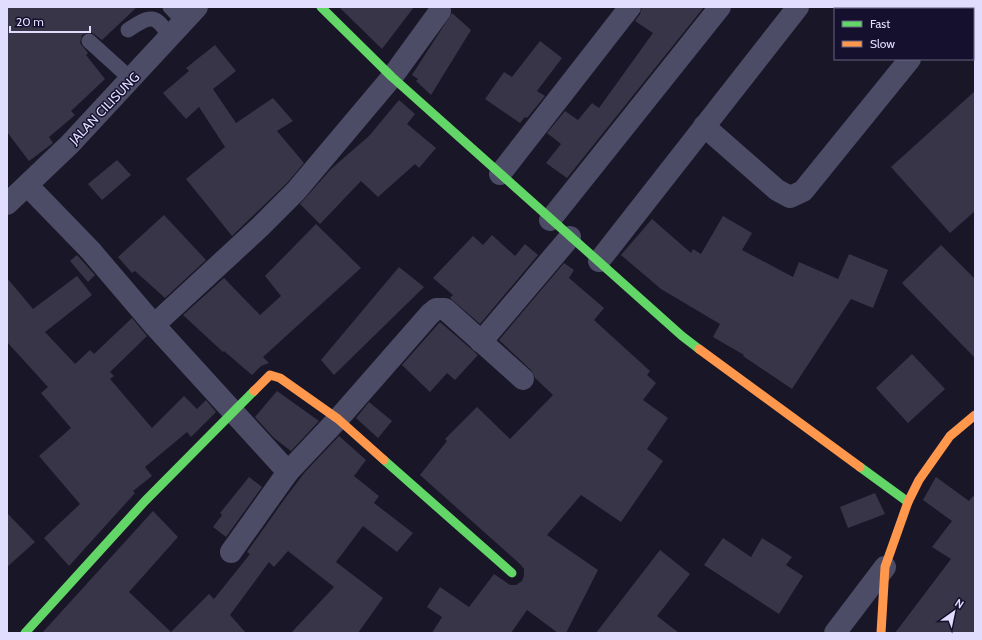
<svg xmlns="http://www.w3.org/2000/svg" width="982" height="640" font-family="Cabin,sans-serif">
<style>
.building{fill:#393548}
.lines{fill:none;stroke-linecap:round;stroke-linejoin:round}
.lane{stroke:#4d4c67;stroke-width:15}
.street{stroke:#4d4c67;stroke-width:22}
.fast{stroke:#63d668;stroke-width:9}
.slow{stroke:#ff974d;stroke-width:9}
.labels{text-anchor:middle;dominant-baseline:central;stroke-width:3;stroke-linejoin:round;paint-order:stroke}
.street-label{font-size:13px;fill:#e1ddff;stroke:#15102d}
</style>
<rect width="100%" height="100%" fill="#191627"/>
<g class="building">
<path d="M7 7H137L102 40 91 32 82 35 80 43 88 53 86 55 105 79 71 111 75 115 49 137 53 143 29 161 7 132Z"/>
<path d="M339 7H414L382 49Z"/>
<path d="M642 7H704L567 178 546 163 561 144 547 133 565 111 578 120 592 103 599 108 653 33 635 21 640 14Z"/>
<path d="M452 13 471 30 431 95 416 81 418 79 412 75Z"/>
<path d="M540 41 562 58 537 91 545 96 527 118 525 117 520 123 485 99 504 72 512 77Z"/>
<path d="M215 45 236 71 213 89 236 123 273 98 293 121 277 131 304 163 287 183 232 236 186 179 225 147 199 107 186 119 163 93 189 71 186 68Z"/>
<path d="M975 91V211L950 233 891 167Z"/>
<path d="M399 100 415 114 407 124 436 148 419 168 415 164 378 197 361 181 320 224 300 204 331 169 369 136Z"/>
<path d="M117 160 131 175 102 200 88 184Z"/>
<path d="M164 215 206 260 165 298 135 271 132 273 118 257Z"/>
<path d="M723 216 752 233 742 250 793 277 799 262 838 279 849 254 888 270 873 308 851 299 792 389 743 356 744 355 713 337 720 324 661 289 621 255 652 219 691 253 693 249 701 254Z"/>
<path d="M316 224 361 268 263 357 269 363 261 366 252 375 224 351 223 352 183 315 224 278 260 315 281 296 265 276Z"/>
<path d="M492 235 515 256 525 244 538 255 480 324 450 298 453 295 433 278 473 236 483 245Z"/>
<path d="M941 245 975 279V358L902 283Z"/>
<path d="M77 255 95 275 88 282 70 261Z"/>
<path d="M564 263 574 270 569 278 604 308 594 320 650 371 647 375 656 383 643 400 668 418 647 449 663 461 621 522 581 495 547 535 598 570 566 633H558L527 610 511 633H432L442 617 427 607 440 587 469 607 494 574 510 585H516L522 581 524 576V569L520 564 420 475 447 441 445 439 477 407 510 439 553 395 535 378 531 370 499 340Z"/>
<path d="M399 267 424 287 334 375 321 360Z"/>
<path d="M77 276 92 295 45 332 75 364 90 350 94 354 132 318 147 336 110 372 114 376 110 379 152 428 184 396 197 409 206 400 216 412 191 437 187 432 145 467 152 476 133 491 135 493 69 566 44 538 80 504 39 456 71 428 41 393 48 387 7 342V278L33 309Z"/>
<path d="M440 322 478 355 455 380 447 373 430 392 402 365Z"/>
<path d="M912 354 945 389 908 423 876 388Z"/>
<path d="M277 391 319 421 291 451 274 438 255 417Z"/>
<path d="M369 402 392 421 378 438 356 418Z"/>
<path d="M339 436 366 460 354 476 379 496 374 503 413 533 397 552 363 526 336 562 383 598 358 633H291L334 587 288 551 274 567 269 562 230 615 246 633H42L153 511 178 537 129 592 171 632 209 594 214 599 250 554 247 552 286 497 305 472Z"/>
<path d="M249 477 262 487 226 537 213 527 222 515 220 513Z"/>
<path d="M936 477 969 501 975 494V633H895L951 559 932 547 952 521 923 500Z"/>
<path d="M875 493 885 514 848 528 840 507Z"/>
<path d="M7 513 35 542 7 567Z"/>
<path d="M723 538 751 557 762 538 792 557 786 565 803 576 779 614 704 565Z"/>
<path d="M660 550 690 574 657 616 679 633H596Z"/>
</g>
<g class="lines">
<g class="lane">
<path d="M170 7 184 22"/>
<path d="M128 30C150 15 156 13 170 38"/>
<path d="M89 41 132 80"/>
</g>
<g class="street">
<path d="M950 9 952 7"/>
<path d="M704 126 777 190 790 197 803 191 910 59"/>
<path d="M500 174 630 7"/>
<path d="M28 186 91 251 154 325 288 472"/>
<path d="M7 204 70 144 197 7"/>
<path d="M550 220 720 7"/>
<path d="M599 261 798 7"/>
<path d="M154 325 260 227 296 191 392 77 440 11"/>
<path d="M481 342 570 237"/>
<path d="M231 552 288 472 338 419 430 314 436 309H445L523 379"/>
<path d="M835 633 885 567"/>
</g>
<g class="fast">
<path d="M321 7 392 77 682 336 699 349"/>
<path d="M384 460 512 573"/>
<path d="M860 467 908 502"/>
<path d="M25 633 145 501 254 391"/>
</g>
<g class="slow">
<path d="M699 349 860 467"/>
<path d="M254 391 270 375 280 378 338 419 384 460"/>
<path d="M881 633 885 567 908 502 919 480 950 436 975 415"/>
</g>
</g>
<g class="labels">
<g class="street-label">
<text transform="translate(104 108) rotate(-46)">JALAN CILISUNG</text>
</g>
</g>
<rect width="982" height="640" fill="none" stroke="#e1ddff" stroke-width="16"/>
<rect x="834" y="8" width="140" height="52" fill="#15102d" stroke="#676281"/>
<rect x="842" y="21" width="20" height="6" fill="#63d668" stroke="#676281"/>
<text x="870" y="28" font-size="12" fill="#e1ddff">Fast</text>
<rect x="842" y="41" width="20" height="6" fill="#ff974d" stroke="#676281"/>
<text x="870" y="48" font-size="12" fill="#e1ddff">Slow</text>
<g transform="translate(954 612) rotate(33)" stroke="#15102d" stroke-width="3" paint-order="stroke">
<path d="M0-3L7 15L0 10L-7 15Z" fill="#e1ddff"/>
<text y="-6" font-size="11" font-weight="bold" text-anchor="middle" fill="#e1ddff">N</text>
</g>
<path d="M10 26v6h80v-6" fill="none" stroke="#e1ddff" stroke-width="2"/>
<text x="16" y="26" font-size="12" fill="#e1ddff" stroke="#15102d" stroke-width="3" paint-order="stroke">20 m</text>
</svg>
